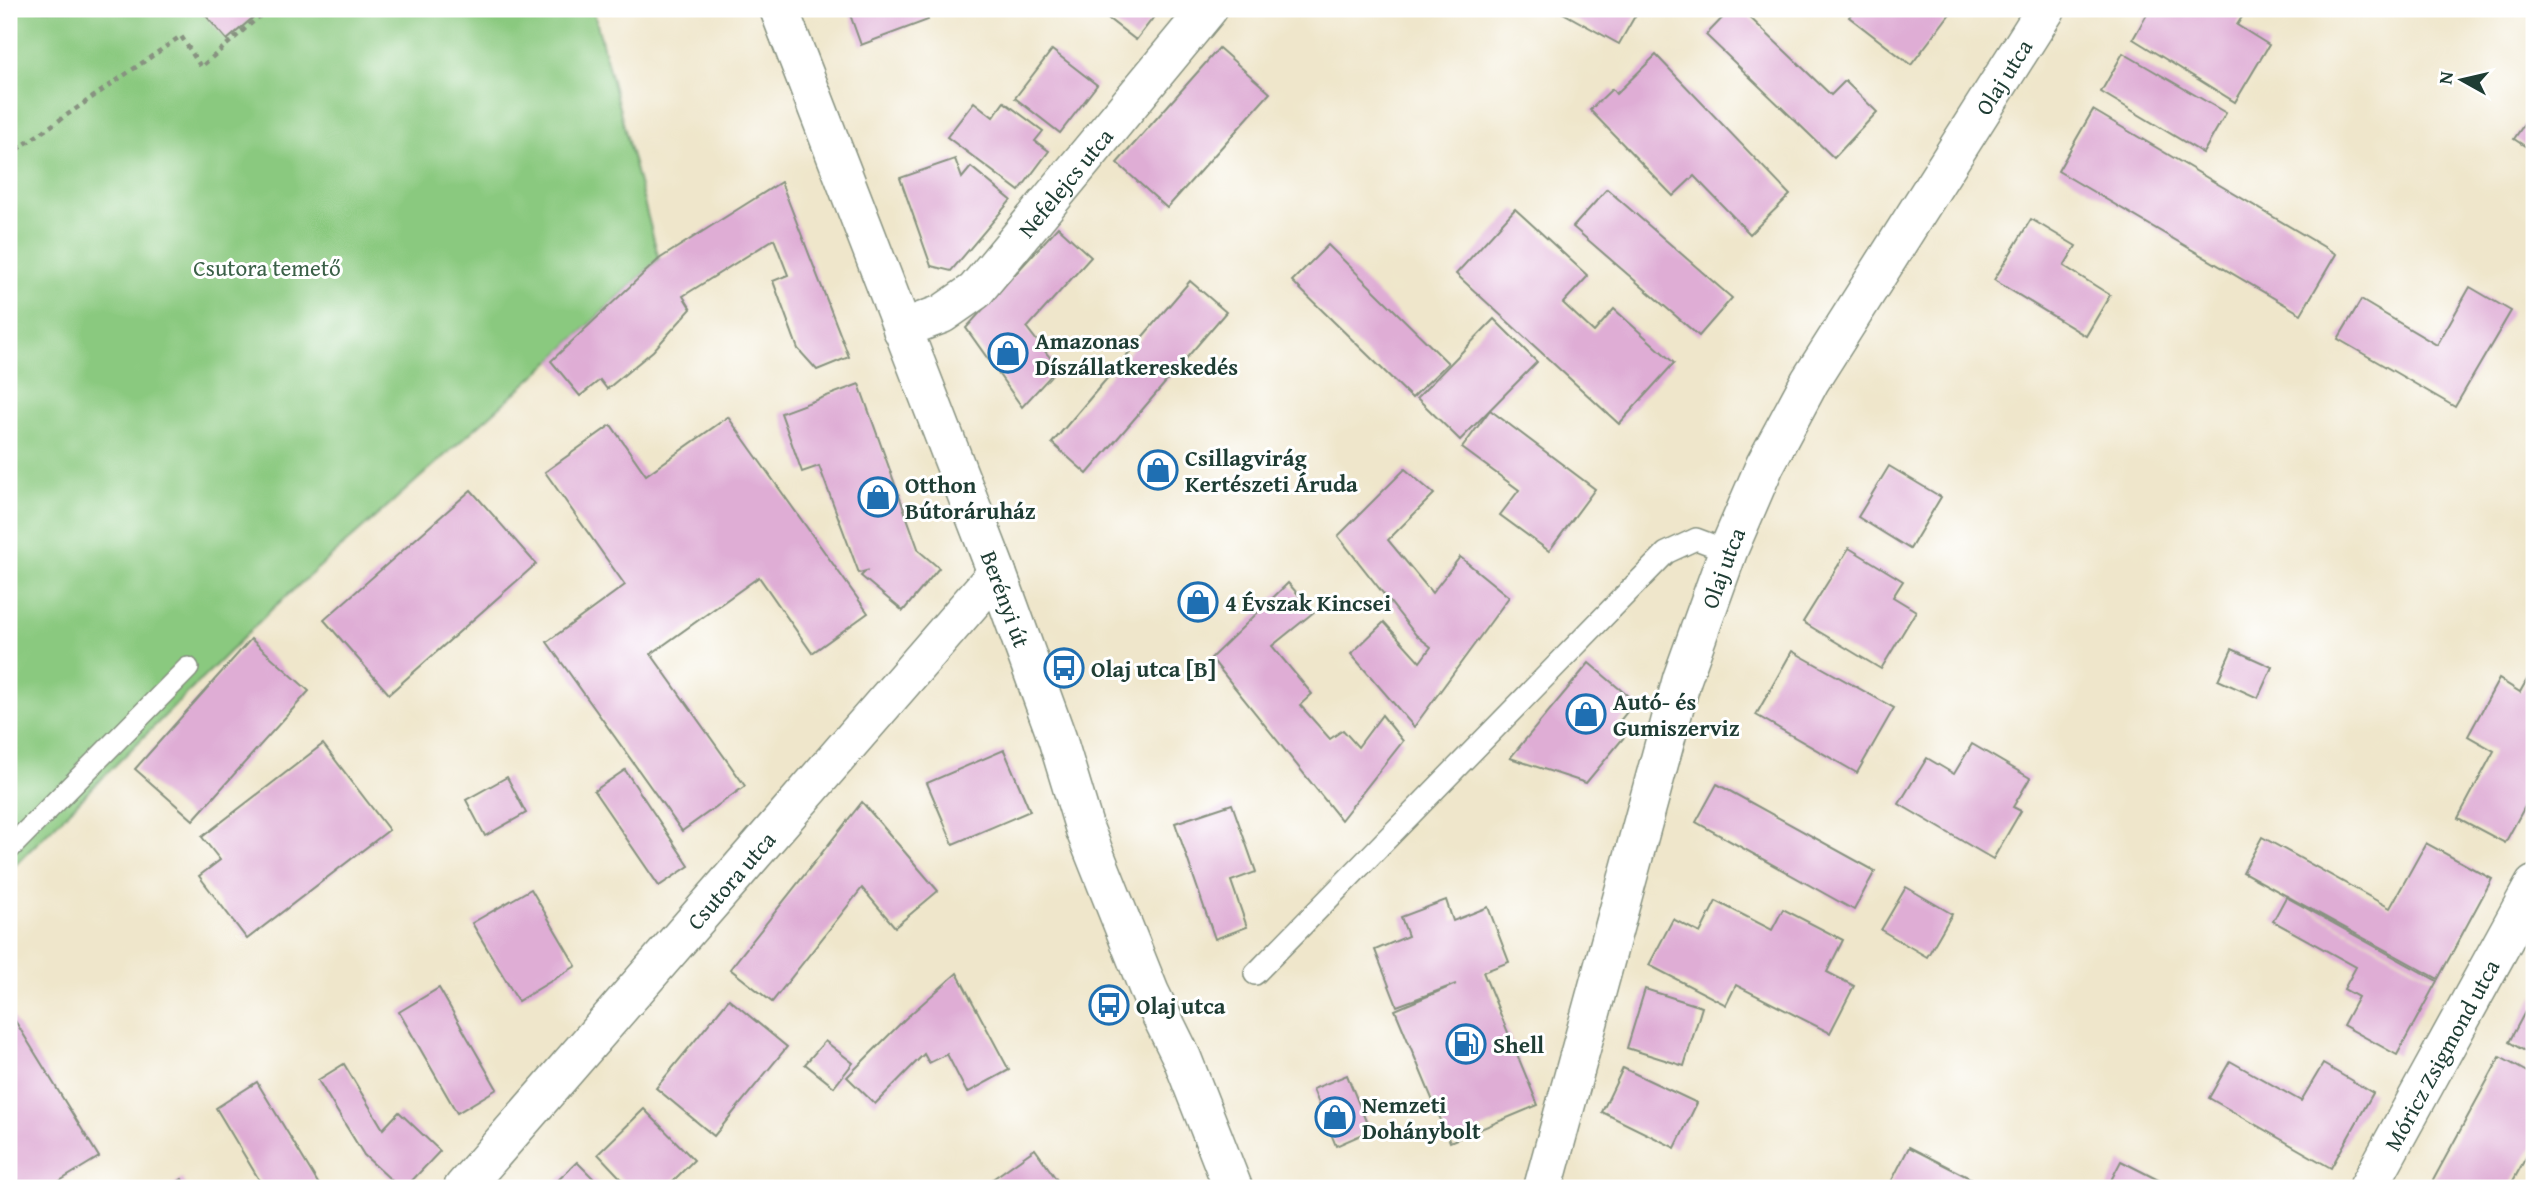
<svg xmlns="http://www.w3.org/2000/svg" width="2543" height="1197" font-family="'Gentium Book Plus',serif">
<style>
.green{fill:#8ac97f;stroke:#54835a;stroke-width:2}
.building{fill:#dfadd5}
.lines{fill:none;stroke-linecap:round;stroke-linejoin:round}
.lane-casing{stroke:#879280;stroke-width:24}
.street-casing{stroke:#879280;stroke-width:41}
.secondary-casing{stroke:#879280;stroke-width:41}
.path{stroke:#879280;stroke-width:4.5;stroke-dasharray:5 5;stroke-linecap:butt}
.lane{stroke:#fff;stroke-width:21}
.street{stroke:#fff;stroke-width:38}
.secondary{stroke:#fff;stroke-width:38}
.labels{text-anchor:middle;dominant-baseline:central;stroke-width:6;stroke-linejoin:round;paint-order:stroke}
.street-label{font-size:23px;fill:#1f3d34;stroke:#fff}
.park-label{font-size:23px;fill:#3a6047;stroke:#fff}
.poi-label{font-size:23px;font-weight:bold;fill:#1f3d34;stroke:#fff;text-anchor:start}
</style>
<rect width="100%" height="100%" fill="#fff"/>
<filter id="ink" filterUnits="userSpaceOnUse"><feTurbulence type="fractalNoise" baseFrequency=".0143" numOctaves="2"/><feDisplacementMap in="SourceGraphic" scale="14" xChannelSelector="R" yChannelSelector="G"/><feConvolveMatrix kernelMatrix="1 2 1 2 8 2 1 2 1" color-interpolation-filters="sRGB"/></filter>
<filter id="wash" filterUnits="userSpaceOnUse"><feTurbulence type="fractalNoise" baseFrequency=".00686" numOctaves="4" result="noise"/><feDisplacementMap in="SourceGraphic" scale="28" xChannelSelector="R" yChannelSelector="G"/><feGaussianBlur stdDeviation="1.57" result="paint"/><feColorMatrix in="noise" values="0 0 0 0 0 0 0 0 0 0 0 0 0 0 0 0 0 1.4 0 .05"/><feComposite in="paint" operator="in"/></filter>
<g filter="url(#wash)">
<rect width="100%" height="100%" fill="#efe6cb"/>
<path class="green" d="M9 9H593L659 259 551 361 272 609 9 871Z"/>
<g id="blocks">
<g class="building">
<path d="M200 9H263L227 40Z"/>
<path d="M848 9H924L928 20 861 45Z"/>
<path d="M1096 9H1160L1136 40Z"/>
<path d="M1556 9H1639L1619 44Z"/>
<path d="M1731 9H1741L1831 95 1845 81 1877 112 1834 158 1706 35Z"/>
<path d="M1855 9H1949L1952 11 1911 65 1849 17Z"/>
<path d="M2150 9H2157L2167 15 2171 9H2247L2237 25 2269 45 2235 102 2133 39Z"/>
<path d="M1219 48 1270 93 1167 208 1117 163Z"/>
<path d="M1052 50 1097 85 1060 133 1015 98Z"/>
<path d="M2123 53 2226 113 2203 153 2101 92Z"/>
<path d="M1656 55 1790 195 1750 234 1694 176 1673 196 1590 110 1612 89 1616 94Z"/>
<path d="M974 102 993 117 1004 102 1043 131 1035 141 1049 151 1019 191 947 137Z"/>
<path d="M2093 110 2336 254 2301 314 2058 171Z"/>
<path d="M2534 110V152L2514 139Z"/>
<path d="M955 159 962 178 971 167 1011 200 951 271 931 266 900 178Z"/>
<path d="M781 182 849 357 817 370 798 349 773 281 788 275 774 239 683 296 691 309 653 351 607 389 600 380 580 396 551 361 659 259Z"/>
<path d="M1607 189 1732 298 1699 336 1573 227Z"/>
<path d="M1515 209 1588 276 1563 303 1594 332 1614 309 1674 363 1619 424 1456 274Z"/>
<path d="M2031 219 2076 246 2064 266 2110 295 2086 336 1994 280Z"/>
<path d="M1058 227 1091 257 1027 328 1058 368 1022 407 966 328Z"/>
<path d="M1328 245 1448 363 1412 398 1292 281Z"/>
<path d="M1190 281 1226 312 1087 474 1052 443Z"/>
<path d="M2470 287 2511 311 2455 407 2338 339 2361 300 2437 345Z"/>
<path d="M1494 319 1537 362 1460 440 1417 398Z"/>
<path d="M859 384 919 551 939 568 903 611 861 576 866 571 859 573 819 466 802 472 781 413Z"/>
<path d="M1490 410 1595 489 1549 551 1500 515 1519 490 1462 448Z"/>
<path d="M728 417 868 613 812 653 759 577 651 654 745 786 682 831 547 642 625 585 545 472 611 425 646 475Z"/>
<path d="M1889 466 1941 497 1910 549 1858 517Z"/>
<path d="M1405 469 1434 494 1388 540 1432 593 1460 557 1509 597 1414 727 1351 654 1384 622 1420 662 1431 647 1416 635 1338 536Z"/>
<path d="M471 490 536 564 389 694 324 620Z"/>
<path d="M1849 548 1903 581 1893 597 1916 611 1881 669 1803 622Z"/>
<path d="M1288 583 1314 612 1272 646 1312 694 1300 705 1330 739 1343 730 1358 747 1382 715 1403 741 1341 820 1211 658Z"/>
<path d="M251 639 309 691 193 820 135 769Z"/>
<path d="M2232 649 2272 667 2258 698 2218 680Z"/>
<path d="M1792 651 1894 708 1857 773 1756 715Z"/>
<path d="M1589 663 1635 702 1615 727 1625 736 1586 783 1510 758Z"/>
<path d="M2534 667V790L2505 843 2458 818 2494 751 2468 736 2499 679 2520 692Z"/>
<path d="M323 744 389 830 247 939 199 876 220 860 202 837Z"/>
<path d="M1972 744 2030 778 2013 807 2021 811 1993 859 1899 804 1927 758 1954 774Z"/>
<path d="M1004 750 1030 811 953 844 927 783Z"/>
<path d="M625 770 689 866 659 886 594 791Z"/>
<path d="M507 777 526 813 485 836 466 800Z"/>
<path d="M1717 784 1875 871 1854 910 1696 822Z"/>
<path d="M862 802 938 891 895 927 862 888 772 1002 730 969Z"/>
<path d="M1232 804 1256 872 1231 881 1247 927 1215 939 1175 823Z"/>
<path d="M2262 837 2390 908 2426 843 2492 879 2438 979 2243 872Z"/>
<path d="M1906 887 1952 914 1927 957 1881 930Z"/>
<path d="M531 889 576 966 518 1001 472 923Z"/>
<path d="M2286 897 2437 981 2397 1055 2343 1025 2358 997 2344 989 2356 967 2273 921Z"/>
<path d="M1446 900 1453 921 1488 907 1509 962 1483 972 1538 1105 1450 1142 1395 1010 1456 984 1397 1006 1375 950 1408 936 1401 917Z"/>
<path d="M1716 901 1772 930 1783 909 1843 940 1827 972 1854 986 1830 1033 1736 985 1726 1005 1649 965 1673 919 1700 933Z"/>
<path d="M957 973 1009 1070 967 1093 947 1054 929 1063 924 1054 875 1104 847 1077 905 1019Z"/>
<path d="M439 988 497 1089 457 1113 399 1012Z"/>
<path d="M1645 989 1702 1007 1684 1066 1627 1048Z"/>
<path d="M2534 995V1056L2509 1042Z"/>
<path d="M729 999 787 1047 714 1136 656 1088Z"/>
<path d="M9 1011 99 1157 48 1188H22L9 1167Z"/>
<path d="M825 1041 853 1063 834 1087 805 1064Z"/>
<path d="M2500 1057 2534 1076V1143L2509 1188H2438L2431 1184Z"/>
<path d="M2230 1061 2301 1101 2323 1064 2373 1093 2331 1168 2209 1098Z"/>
<path d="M344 1064 383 1129 399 1112 440 1151 405 1188H400L364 1155 318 1080Z"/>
<path d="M1623 1068 1697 1103 1675 1148 1602 1112Z"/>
<path d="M1347 1075 1370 1131 1336 1146 1313 1089Z"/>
<path d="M257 1082 321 1188H264L216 1108Z"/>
<path d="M644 1109 694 1160 669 1185 672 1188H630L598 1154Z"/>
<path d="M1909 1147 1989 1188H1888Z"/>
<path d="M1035 1149 1059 1183 1051 1188H980Z"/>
<path d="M2121 1161 2174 1188H2107Z"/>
<path d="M577 1162 603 1188H550Z"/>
<path d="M182 1179 188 1188H169Z"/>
</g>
</g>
</g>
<g filter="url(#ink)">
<use href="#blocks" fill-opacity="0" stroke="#879280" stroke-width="2"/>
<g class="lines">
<g class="lane-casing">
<g id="lane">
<path d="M9 849 188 668"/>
<path d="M1255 974 1666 553 1696 539 1728 551"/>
</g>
</g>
<g class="street-casing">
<g id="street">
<path id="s1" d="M902 329 942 314 975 291 1208 9"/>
<path id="s2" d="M463 1188 997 573"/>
<path id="s3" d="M1543 1188 1682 679 1728 551 1765 465 1810 381 2046 9"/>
<path id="s4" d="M2368 1188 2534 885"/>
</g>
</g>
<g class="secondary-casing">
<g id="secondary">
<path id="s5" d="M779 9 997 573 1057 738 1085 830 1150 993 1182 1058 1233 1188"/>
</g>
</g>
<path class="path" d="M9 155 181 36 201 67 268 9"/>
<use href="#lane" class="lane"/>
<use href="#street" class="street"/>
<use href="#secondary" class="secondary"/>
</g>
</g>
<defs>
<g id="shop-ring" transform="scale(2.0125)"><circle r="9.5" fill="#fff" stroke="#1f6fb2" stroke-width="1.5"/><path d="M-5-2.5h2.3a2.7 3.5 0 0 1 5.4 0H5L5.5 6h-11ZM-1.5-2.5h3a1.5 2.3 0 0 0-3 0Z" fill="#1f6fb2"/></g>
<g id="bus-ring" transform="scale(2.0125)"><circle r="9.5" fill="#fff" stroke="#1f6fb2" stroke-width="1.5"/><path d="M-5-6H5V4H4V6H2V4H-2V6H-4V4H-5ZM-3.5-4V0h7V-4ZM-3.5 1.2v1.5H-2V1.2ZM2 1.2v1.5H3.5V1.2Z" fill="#1f6fb2"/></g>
<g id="fuel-ring" transform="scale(2.0125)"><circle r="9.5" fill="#fff" stroke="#1f6fb2" stroke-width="1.5"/><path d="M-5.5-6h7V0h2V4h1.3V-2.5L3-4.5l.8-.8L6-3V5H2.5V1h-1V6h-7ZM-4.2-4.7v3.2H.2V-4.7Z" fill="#1f6fb2"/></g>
</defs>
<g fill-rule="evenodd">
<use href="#shop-ring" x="1008" y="353"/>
<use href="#shop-ring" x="1158" y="470"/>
<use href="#shop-ring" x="878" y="497"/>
<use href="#shop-ring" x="1198" y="602"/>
<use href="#bus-ring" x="1064" y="668"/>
<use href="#shop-ring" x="1586" y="714"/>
<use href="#bus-ring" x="1109" y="1005"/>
<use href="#fuel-ring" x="1466" y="1044"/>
<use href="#shop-ring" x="1335" y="1117"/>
</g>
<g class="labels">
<g class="street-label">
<text stroke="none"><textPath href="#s3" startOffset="1213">Olaj utca</textPath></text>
<text stroke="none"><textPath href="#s1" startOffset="224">Nefelejcs utca</textPath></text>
<text stroke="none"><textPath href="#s3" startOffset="646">Olaj utca</textPath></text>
<text stroke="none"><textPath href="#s5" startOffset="632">Berényi út</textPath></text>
<text stroke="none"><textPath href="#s2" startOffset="408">Csutora utca</textPath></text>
<text stroke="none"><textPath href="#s4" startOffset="152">Móricz Zsigmond utca</textPath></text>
</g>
<g class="park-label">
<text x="267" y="267">Csutora temető</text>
</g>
<g class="poi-label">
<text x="1035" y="340">Amazonas<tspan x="1035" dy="26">Díszállatkereskedés</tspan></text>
<text x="1185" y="457">Csillagvirág<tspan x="1185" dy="26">Kertészeti Áruda</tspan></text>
<text x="905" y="484">Otthon<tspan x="905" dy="26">Bútoráruház</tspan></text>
<text x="1225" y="602">4 Évszak Kincsei</text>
<text x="1091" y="668">Olaj utca [B]</text>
<text x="1613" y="701">Autó- és<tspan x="1613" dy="26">Gumiszerviz</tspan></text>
<text x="1136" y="1005">Olaj utca</text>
<text x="1493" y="1044">Shell</text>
<text x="1362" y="1104">Nemzeti<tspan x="1362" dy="26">Dohánybolt</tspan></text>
</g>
</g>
<rect width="2543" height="1197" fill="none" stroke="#fff" stroke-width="35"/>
<g transform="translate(2462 80) rotate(278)" stroke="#ffffff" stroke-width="5" paint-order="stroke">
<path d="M0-5L12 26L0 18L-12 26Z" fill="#1f3d34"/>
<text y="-10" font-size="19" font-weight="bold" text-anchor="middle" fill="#1f3d34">N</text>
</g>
</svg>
